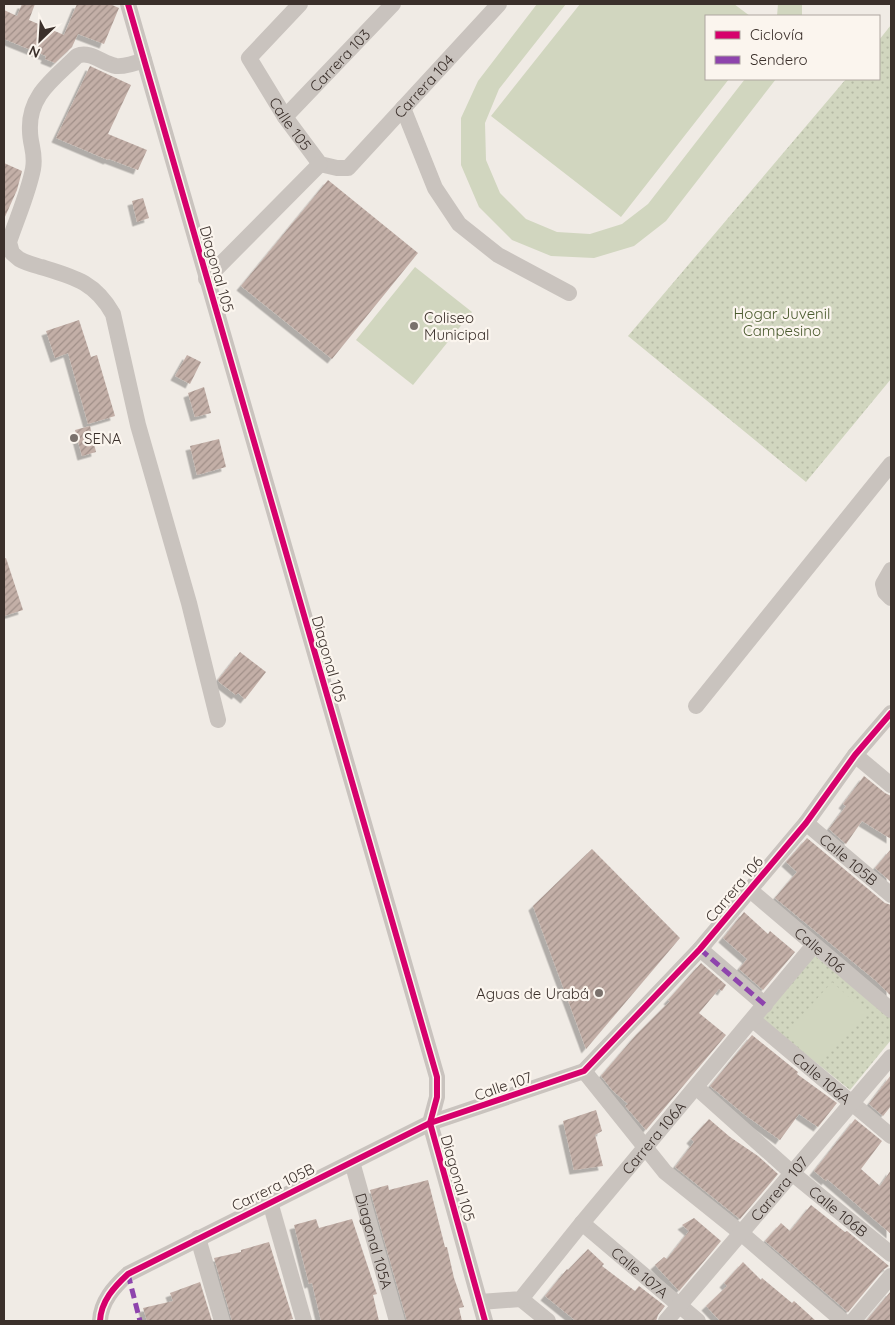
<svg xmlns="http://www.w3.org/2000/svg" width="895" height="1325" font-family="Quicksand,sans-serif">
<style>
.grass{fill:url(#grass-dots)}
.garden{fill:#d1d6bf}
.building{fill:url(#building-hatch);filter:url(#shadow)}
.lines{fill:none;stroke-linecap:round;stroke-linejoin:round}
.minor{stroke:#c9c3be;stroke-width:16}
.quiet{stroke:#8e44ad;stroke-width:5;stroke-dasharray:10 5;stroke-linecap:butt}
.cycleway-casing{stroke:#fbf5ee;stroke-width:9}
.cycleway{stroke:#d6006c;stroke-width:6}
.poi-dot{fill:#7a716c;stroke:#fbf5ee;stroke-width:2}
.labels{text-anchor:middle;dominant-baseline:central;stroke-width:4.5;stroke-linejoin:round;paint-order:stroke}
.street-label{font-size:15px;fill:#3b302b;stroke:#fbf5ee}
.park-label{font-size:15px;fill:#4a5a2e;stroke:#fbf5ee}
.poi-label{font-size:15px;fill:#3b302b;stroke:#fbf5ee;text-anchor:start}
</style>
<defs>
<pattern id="grass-dots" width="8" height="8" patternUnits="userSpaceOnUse" patternTransform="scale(1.25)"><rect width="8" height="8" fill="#d1d6bf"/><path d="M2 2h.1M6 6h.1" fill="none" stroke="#b4b8a4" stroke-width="1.8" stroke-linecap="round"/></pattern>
<pattern id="building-hatch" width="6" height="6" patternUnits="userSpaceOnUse" patternTransform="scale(1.25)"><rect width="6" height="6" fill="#c3afa7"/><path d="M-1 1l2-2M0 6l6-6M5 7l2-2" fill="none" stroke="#a08f88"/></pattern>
<filter id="shadow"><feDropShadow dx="-4.5" dy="4.5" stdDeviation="0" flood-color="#0004"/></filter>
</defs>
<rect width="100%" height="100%" fill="#f0ebe5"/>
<g class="grass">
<path d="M891 25V379L806 482 628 336 846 79H879V40Z"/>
<path d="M814 955 891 1018V1040L850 1090 762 1019Z"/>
</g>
<g class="garden">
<path d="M537 4H566L499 89 485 123 486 160 500 193 526 219 557 232 590 234 622 224 648 204 745 79H776L666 221 634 246 594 258 551 256 512 240 479 207 461 165V118L478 81Z"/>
<path d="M580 4H734L750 16H706V79H729L621 217 491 116Z"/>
<path d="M778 4H802V16H777Z"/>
<path d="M415 267 472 312 413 385 356 340Z"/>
<path d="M832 982 866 1012 819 1064 786 1033Z"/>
</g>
<g class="building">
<path d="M22 4H35L29 20 64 35 77 4H110L119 8 104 44 78 34 72 47 55 63 45 59 46 56 4 39V10L17 16Z"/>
<path d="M90 66 131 85 108 134 147 150 138 170 109 159 108 160 56 138Z"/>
<path d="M4 163 22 171 17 190 4 219Z"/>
<path d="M328 180 418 253 332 359 241 286Z"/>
<path d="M143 198 149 218 137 222 132 201Z"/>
<path d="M79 320 91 357 97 355 115 416 88 424 68 353 55 358 46 331Z"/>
<path d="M187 355 201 362 190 384 175 376Z"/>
<path d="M204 387 211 413 195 417 188 393Z"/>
<path d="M90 426 96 452 82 456 75 430Z"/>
<path d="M219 439 226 467 197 475 190 446Z"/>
<path d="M6 558 23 610 4 616V559Z"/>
<path d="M240 652 266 672 245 699 238 693 236 695 219 682 218 680Z"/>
<path d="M864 776 885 793 891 796V839L862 821 846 844 829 829 846 806 843 804Z"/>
<path d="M807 838 885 903 891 905V996L875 980 775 898 797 872 786 862Z"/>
<path d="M592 849 680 938 586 1049 533 906Z"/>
<path d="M891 849V882L875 868Z"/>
<path d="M744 912 768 934 770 931 795 952 763 990 739 969 747 959 723 938Z"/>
<path d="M701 963 726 985 722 991 719 989 699 1013 726 1035 646 1130 625 1106 628 1104 612 1090 601 1076 636 1035 670 1001 668 1000Z"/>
<path d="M752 1035 798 1072 797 1074 837 1103 818 1127 799 1114 780 1140 745 1115 710 1086Z"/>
<path d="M891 1075V1106L883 1116 869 1104Z"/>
<path d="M596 1110 602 1131 595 1135 603 1166 574 1170 563 1121Z"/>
<path d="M709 1119 730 1137 758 1156 778 1174 740 1219 675 1167 694 1142 691 1139Z"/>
<path d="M855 1119 882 1141 861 1169 880 1186 891 1170V1234L827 1179 826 1181 814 1171Z"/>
<path d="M428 1180 445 1247H447L454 1278 464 1307 459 1308 462 1321H407L370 1190 388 1185 389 1190Z"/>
<path d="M811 1205 845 1232 847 1231 889 1266 883 1270 848 1312 765 1241 781 1223 790 1231Z"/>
<path d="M694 1218 721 1241 679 1291 655 1265 664 1257 667 1259 689 1231 682 1225Z"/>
<path d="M316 1219 319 1228 352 1219 377 1294 373 1295 379 1321H321L312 1283 309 1284 294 1225Z"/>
<path d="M269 1242 293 1319 285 1321H232L214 1258 241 1252V1250Z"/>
<path d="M588 1249 604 1264 602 1266 635 1291 639 1286 665 1306 658 1315 656 1321H576L545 1296 567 1269 568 1270Z"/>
<path d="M743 1262 761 1280 762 1278 792 1303 794 1301 816 1321H720L706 1306 727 1286 724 1283Z"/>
<path d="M200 1282 212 1321H147L143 1308 173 1301 170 1293Z"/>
<path d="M891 1291V1321H866Z"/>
</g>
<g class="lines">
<g class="minor">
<path d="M128 4 437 1077V1097L430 1123 485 1321"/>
<path id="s1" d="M300 4 249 58 285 117 320 164 337 168H348L499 4"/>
<path d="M144 60C136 63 125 67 116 66 103 64 90 50 77 56 54 79 28 95 30 131 30 145 36 153 33 169 28 194 17 218 9 242L12 253 19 259C26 263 34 265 41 267 74 277 95 282 113 314L138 425 189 603 218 720"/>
<path d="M403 108 435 188 459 224 498 255 569 293"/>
<path id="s2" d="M285 117 393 4"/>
<path d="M206 279 320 164"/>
<path d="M891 570 883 584 885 592 891 598"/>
<path d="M696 706 891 464"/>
<path d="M855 755 891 785"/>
<path id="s3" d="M806 823 891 895"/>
<path id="s4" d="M750 890 891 1010"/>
<path d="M700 949 765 1005"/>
<path id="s5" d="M753 1020 891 1136"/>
<path d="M584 1071 665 1172 741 1233 843 1321"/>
<path id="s6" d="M696 1087 792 1173 891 1254"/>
<path id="s7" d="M352 1162 397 1321"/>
<path d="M270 1202 304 1321"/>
<path id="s8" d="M582 1223 698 1321"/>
<path d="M198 1238 222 1321"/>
<path d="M521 1299 548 1321"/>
<path id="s9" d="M480 1302 521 1299 582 1223 814 945"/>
<path d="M100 1321C101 1301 114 1287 128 1274L430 1123 584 1071 700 949 806 823 855 755 891 713"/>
<path id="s10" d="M666 1321 891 1057"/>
<path d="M853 1321 891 1276"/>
</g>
<g class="quiet">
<path d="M700 949 765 1005"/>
<path d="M128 1274 140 1321"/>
</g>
<g class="cycleway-casing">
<g id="cycleway">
<path d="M128 4 437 1077V1097L430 1123 485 1321"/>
<path d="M100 1321C101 1301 114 1287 128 1274L430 1123 584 1071 700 949 806 823 855 755 891 713"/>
</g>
</g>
<use href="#cycleway" class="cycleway"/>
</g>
<g class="poi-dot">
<circle cx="414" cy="326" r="5"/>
<circle cx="74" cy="438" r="5"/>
<circle cx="599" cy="993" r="5"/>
</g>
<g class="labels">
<g class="street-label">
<text stroke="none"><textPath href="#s2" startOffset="79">Carrera 103</textPath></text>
<text stroke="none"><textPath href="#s1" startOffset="342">Carrera 104</textPath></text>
<text stroke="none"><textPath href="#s1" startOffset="152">Calle 105</textPath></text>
<text transform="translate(217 269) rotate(74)">Diagonal 105</text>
<text transform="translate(329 659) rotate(74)">Diagonal 105</text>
<text stroke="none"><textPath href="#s3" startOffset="56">Calle 105B</textPath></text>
<text transform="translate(734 889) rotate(-50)">Carrera 106</text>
<text stroke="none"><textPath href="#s4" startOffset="92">Calle 106</textPath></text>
<text stroke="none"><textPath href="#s5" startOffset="90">Calle 106A</textPath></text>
<text transform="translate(503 1086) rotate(-19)">Calle 107</text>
<text stroke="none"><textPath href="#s9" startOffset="250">Carrera 106A</textPath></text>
<text transform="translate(458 1178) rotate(74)">Diagonal 105</text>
<text transform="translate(273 1187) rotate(-26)">Carrera 105B</text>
<text stroke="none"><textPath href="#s10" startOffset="174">Carrera 107</textPath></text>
<text stroke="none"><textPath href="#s6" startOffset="189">Calle 106B</textPath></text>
<text stroke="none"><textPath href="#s7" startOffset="82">Diagonal 105A</textPath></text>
<text stroke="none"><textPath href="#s8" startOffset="76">Calle 107A</textPath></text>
</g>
<g class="park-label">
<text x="782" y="313">Hogar Juvenil<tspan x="782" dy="17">Campesino</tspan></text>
</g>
<g class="poi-label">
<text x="424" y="317">Coliseo<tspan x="424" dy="17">Municipal</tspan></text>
<text x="84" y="438">SENA</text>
<text x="589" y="993" text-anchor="end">Aguas de Urabá</text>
</g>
</g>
<rect width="895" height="1325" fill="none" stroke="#3b302b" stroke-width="10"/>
<rect x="705" y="15" width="175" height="65" fill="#fbf5ee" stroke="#aea6a0"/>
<rect x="715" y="31" width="25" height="8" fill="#d6006c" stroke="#aea6a0"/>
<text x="750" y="40" font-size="15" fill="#3b302b">Ciclovía</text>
<rect x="715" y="56" width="25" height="8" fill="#8e44ad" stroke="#aea6a0"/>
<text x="750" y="65" font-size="15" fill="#3b302b">Sendero</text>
<g transform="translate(40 40) rotate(205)" stroke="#fbf5ee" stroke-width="4" paint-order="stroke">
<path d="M0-4L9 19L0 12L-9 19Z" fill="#3b302b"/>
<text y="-8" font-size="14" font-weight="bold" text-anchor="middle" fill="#3b302b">N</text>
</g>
</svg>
